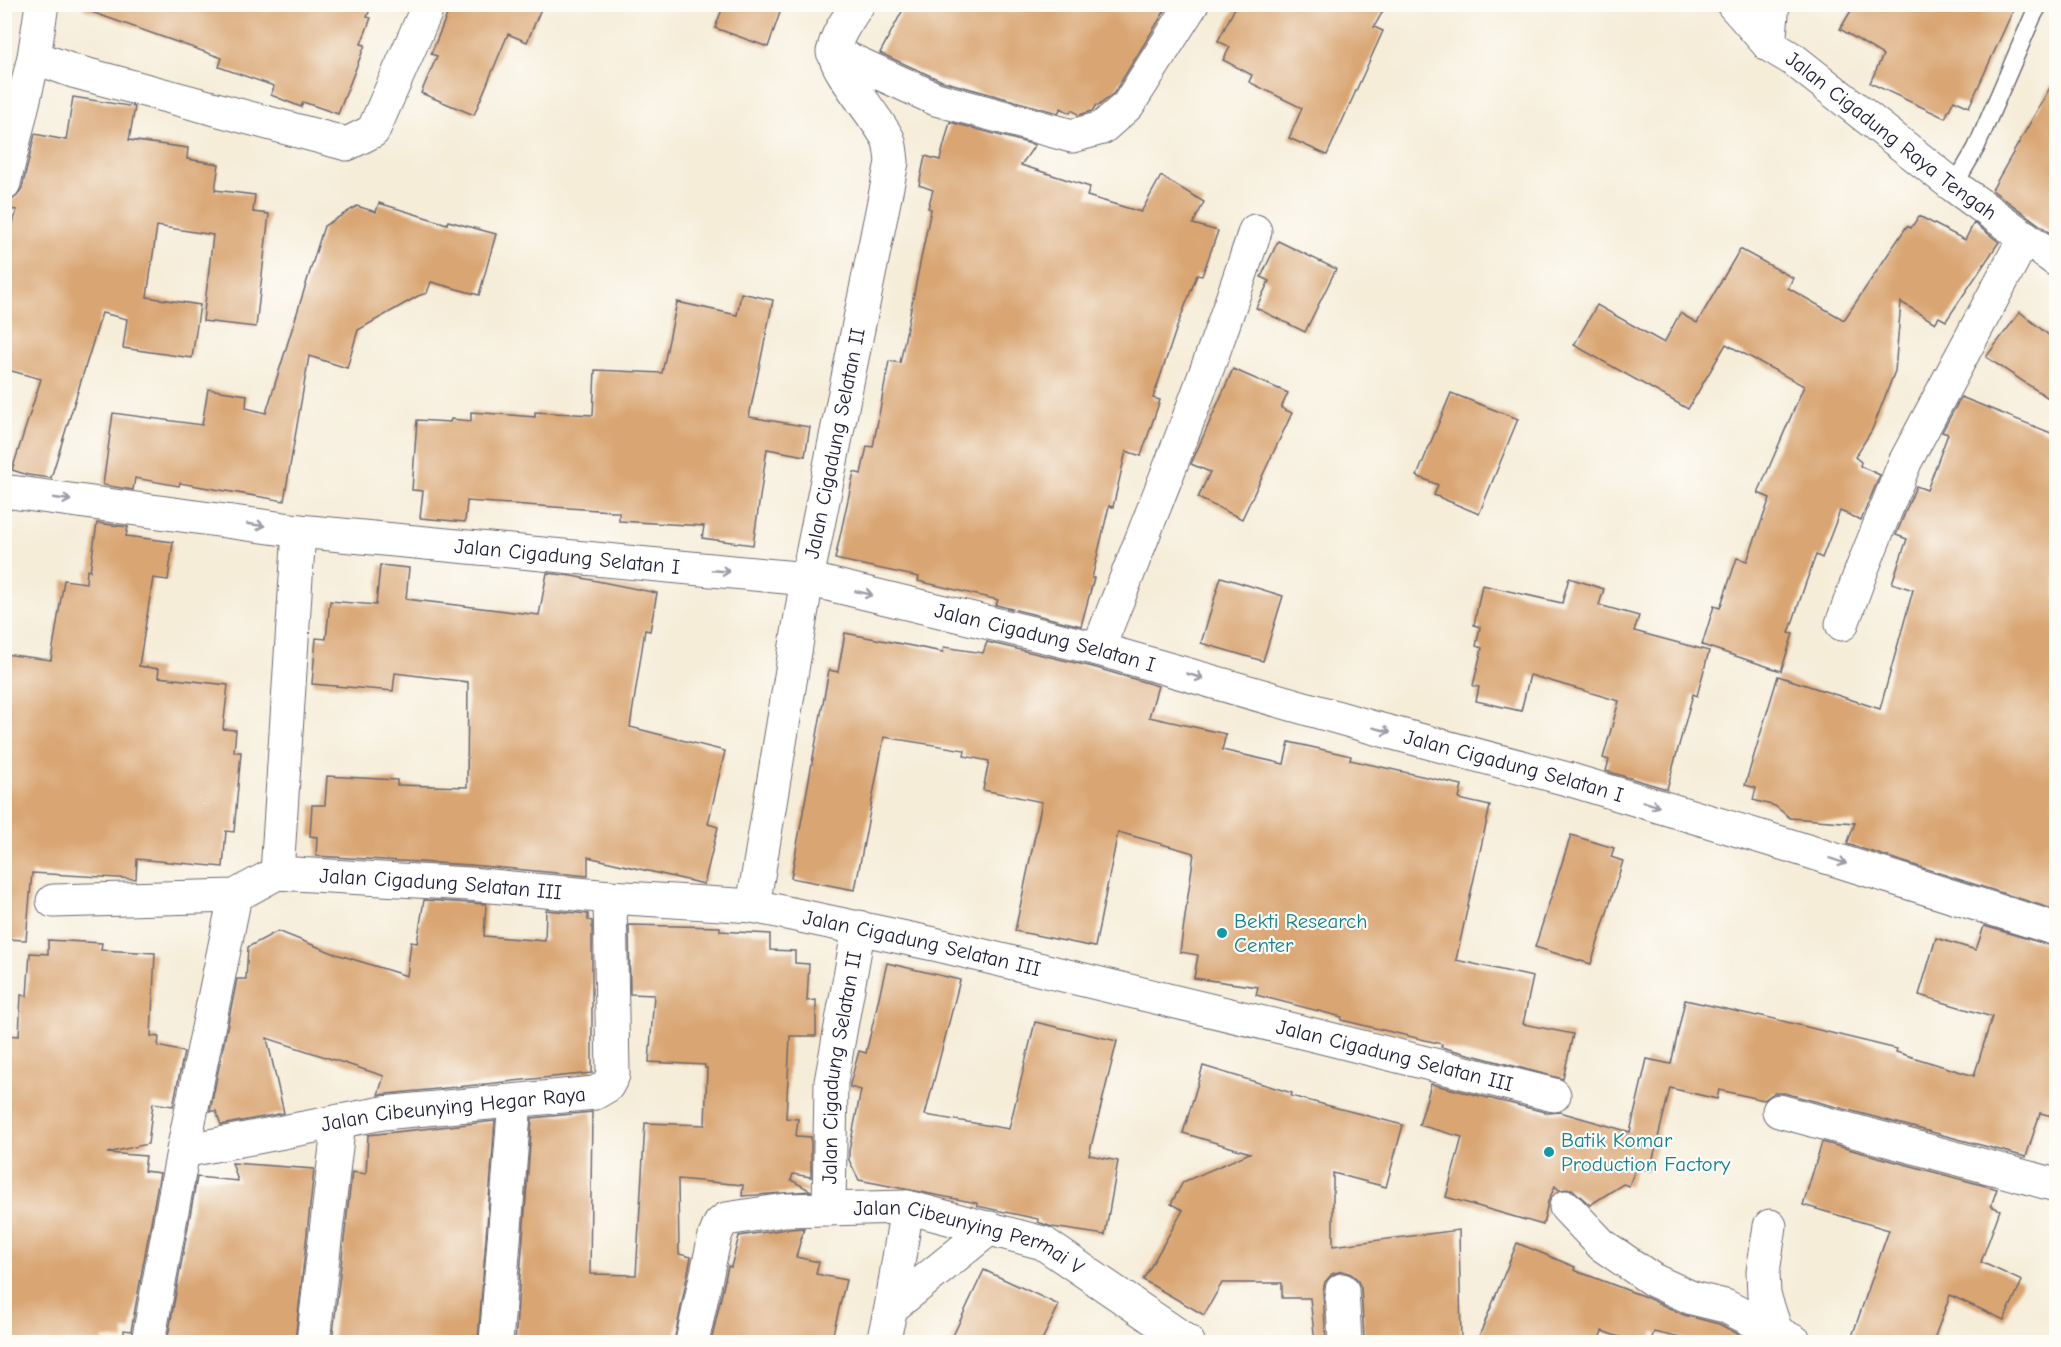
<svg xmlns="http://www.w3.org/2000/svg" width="2061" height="1347" font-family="'Comic Neue',sans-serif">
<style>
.building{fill:#d9a572}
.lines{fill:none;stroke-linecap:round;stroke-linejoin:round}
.lane-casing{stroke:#6c6972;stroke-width:19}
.street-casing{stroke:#6c6972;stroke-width:35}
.secondary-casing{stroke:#6c6972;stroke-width:35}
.lane{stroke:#fff;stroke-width:16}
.street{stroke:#fff;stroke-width:33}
.secondary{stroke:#fff;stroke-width:33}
.oneway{stroke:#9c9ca7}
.culture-dot{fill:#0f9aa8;stroke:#fdfcf7;stroke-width:2}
.labels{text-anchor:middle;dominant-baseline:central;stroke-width:4.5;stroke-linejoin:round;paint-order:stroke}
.street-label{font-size:21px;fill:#22223b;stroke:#fdfcf7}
.culture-label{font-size:21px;fill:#0d838f;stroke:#fdfcf7;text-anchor:start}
</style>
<rect width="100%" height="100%" fill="#fdfcf7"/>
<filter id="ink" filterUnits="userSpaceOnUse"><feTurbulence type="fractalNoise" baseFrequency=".0167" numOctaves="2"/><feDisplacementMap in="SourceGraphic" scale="12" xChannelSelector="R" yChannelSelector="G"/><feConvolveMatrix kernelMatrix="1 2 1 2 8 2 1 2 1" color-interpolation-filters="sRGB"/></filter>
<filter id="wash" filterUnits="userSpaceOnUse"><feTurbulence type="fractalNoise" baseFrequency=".008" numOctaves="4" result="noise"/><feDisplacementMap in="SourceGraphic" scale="24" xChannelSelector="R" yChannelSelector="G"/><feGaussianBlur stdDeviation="1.35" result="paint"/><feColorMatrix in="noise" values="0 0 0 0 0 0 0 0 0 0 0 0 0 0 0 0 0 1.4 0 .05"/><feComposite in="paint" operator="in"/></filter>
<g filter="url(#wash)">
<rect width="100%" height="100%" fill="#f6edd9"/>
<g id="blocks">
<g class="building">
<path d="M84 4H372L367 17 371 18 361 44 365 45 338 114 303 102 301 107 271 95 274 86 219 67 222 58 83 9Z"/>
<path d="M447 4H543L527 42 508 34 474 115 421 93 437 56 431 54 449 10 447 9Z"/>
<path d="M724 4H783L768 47 715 28Z"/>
<path d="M906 4H1169L1114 93 1098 106 1096 105 1092 111 1079 115 1072 110 1070 113 1061 108 1058 113 942 81 880 53Z"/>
<path d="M1237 4H1387L1374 27 1383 31 1327 155 1289 138 1302 108 1249 82 1252 75 1223 60 1230 47 1218 41Z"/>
<path d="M1855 4H2016L1969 107 1954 100 1945 118 1870 83 1883 55 1840 29Z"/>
<path d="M2056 77V237L1992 190Z"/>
<path d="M73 97 135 107 129 140 188 148 187 159 219 164 215 190 255 195 253 212 269 214 256 327 203 321 213 235 157 226 147 297 200 305 192 358 123 348 127 319 102 313 51 478 28 475 12 470 41 379 4 369V254L17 210 4 209V201H10L17 196 22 188 35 134 66 140Z"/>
<path d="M950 122 1035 145 1021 165 1090 187 1087 196 1141 212 1161 176 1204 202 1193 224 1218 231 1202 276 1197 275 1177 327 1153 398 1160 400 1141 456 1126 451 1113 507 1109 506 1092 578H1094L1081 626 996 605 998 600 918 581 919 577 835 559 854 472 861 474 867 446 873 447 889 361 900 363 931 209 928 208 933 190 919 185 925 156 940 160Z"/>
<path d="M379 203 447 224 448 221 496 234 479 295 431 282 427 293 418 296 358 330 347 368 309 356 284 501 180 483 179 486 135 478 133 490 103 485 113 413 202 425 208 389 247 395 246 408 266 413 324 226 357 206 376 212Z"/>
<path d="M1919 216 1965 240 1974 223 1999 242 1946 321 1939 317 1935 323 1901 302 1895 371 1872 430 1855 457 1861 462 1860 466 1880 475 1861 520 1840 511 1822 558 1816 555 1805 585 1789 633 1793 634 1781 671 1702 645 1714 606 1720 608 1737 558 1747 561 1770 498 1758 493 1804 386 1726 344 1688 409 1574 345 1597 305 1664 343 1680 313 1697 323 1740 249 1793 278 1788 288 1844 320 1907 226 1911 228Z"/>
<path d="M1278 241 1336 269 1305 332 1256 308 1269 281 1261 277Z"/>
<path d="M741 293 773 300 749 417 810 427 805 456 767 449 753 545 702 538 704 526 619 521V512H611V511L467 501 465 522 420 518 423 491 412 490 417 420 450 422 451 419 471 421V412L535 417V412L593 415 595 370 662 373 677 302 737 315Z"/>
<path d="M2020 312 2056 341V403L1986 357Z"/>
<path d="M1233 369 1288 393 1281 408 1292 413 1242 519 1198 498 1210 472 1191 464Z"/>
<path d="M1451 393 1518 419 1479 514 1434 495 1438 485 1417 476Z"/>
<path d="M1961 397 2056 435V910L1847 844 1855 823 1790 818 1775 806 1753 800 1756 788 1745 785 1778 676 1880 709 1913 590 1892 583 1907 539 1896 535 1916 486 1927 490 1948 434 1942 432Z"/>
<path d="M97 523 128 527 126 536 173 542 168 580 153 578 139 666 159 669 158 677 228 685 223 729 236 730 234 752H241L234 832 226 831 223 867 137 859 136 879 32 873 26 940 4 939V654L51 660 64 580 86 583 87 570 90 571Z"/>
<path d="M380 565 409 568 406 599 539 615 547 573 572 576 657 593 650 631 645 630 630 727 725 751 708 824 718 827 704 884 588 857V876L471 865 316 856 317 837 310 836 312 805H325L327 776 397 780V785L467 787 468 682 395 673 393 691 312 684 316 638 326 639 330 601 376 605Z"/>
<path d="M1221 577 1283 596 1263 661 1201 643Z"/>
<path d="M1569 578 1604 589 1599 605 1639 616 1634 631 1709 651 1697 696 1693 694 1667 789 1606 771 1609 760 1603 758 1619 701 1530 675 1521 711 1476 701 1479 687 1473 686 1482 648 1476 646 1480 627 1474 625 1482 585 1562 603Z"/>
<path d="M845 633 943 652 944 647 983 653 987 642 1093 667 1158 686 1149 717 1226 734 1222 750 1284 764 1289 742 1351 756 1350 760 1462 785 1459 799 1490 806 1456 960 1533 977 1523 1024 1573 1034 1563 1079 1441 1047 1442 1044 1341 1020 1342 1017 1256 995 1258 987 1194 978 1198 955 1180 952 1194 853 1118 832 1095 947 1015 931 1042 802 983 790 989 761 964 756 965 750 884 737 855 890 791 878 829 670 838 672Z"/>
<path d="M1571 835 1614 848 1611 857 1623 861 1591 964 1535 947Z"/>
<path d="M424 900 486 904 484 936 545 941 546 910 588 914V920L592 921V1073L378 1095 384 1076 267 1038 284 1113 221 1125 216 1111H210L237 979H246L248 947 278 931 333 953 407 976 411 942 417 943Z"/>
<path d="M629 925 720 927V931L770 934V950L795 951V963L809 964 807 1001 816 1000V1036H790L786 1118 798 1119 796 1136 811 1137V1177L793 1174 791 1180 811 1191 742 1196 743 1185 678 1179 679 1254 691 1257 674 1342H515L532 1118 592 1112 590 1274 636 1275 645 1123 705 1125 707 1068H705V1065L649 1062 654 995 630 994Z"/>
<path d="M1984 926 2056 947V1117L2040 1113 2026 1157 1784 1093H1774L1764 1100 1719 1090 1717 1099 1670 1088 1650 1171 1636 1167 1629 1186 1623 1184 1590 1205 1572 1189 1559 1190 1555 1186 1548 1202 1543 1225 1446 1197 1462 1137 1419 1125 1431 1084 1549 1113 1560 1112 1630 1132 1647 1059 1671 1064 1685 1000 1757 1016 1758 1015 1897 1049 1896 1052 1974 1076 1992 1017 1919 995 1936 938 1976 950Z"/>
<path d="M48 940 102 943 101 950 155 953 151 1036 159 1037 158 1046 184 1052 173 1106 153 1103 148 1144 107 1153 146 1156 144 1171 160 1173 131 1331 124 1330V1340L104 1338 103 1342H4V1035L19 1036 21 995 27 996 30 953 48 954Z"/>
<path d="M887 963 960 980 925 1115 1009 1129 1035 1022 1117 1041 1089 1155 1118 1161 1105 1235 1052 1227 1038 1222V1219L977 1206V1203L859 1180 849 1160V1151L861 1090 850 1087V1084L859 1051 866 1053Z"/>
<path d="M1203 1066 1292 1093 1291 1096 1403 1125 1386 1187 1333 1173V1246L1459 1230 1461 1341 1399 1342 1398 1335 1364 1339 1361 1288 1357 1279 1351 1274 1342 1271 1332 1274 1325 1282 1323 1291 1326 1342H1315L1310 1298H1282V1283H1222L1204 1315 1143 1280 1183 1210 1171 1204 1183 1182 1250 1153 1183 1133Z"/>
<path d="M495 1121 478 1342H332L352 1172 366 1174 368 1135Z"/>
<path d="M1822 1142 1997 1189 1991 1206 2000 1210 1981 1262 2022 1281 2004 1320 1950 1295 1933 1342H1850L1889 1230 1803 1205Z"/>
<path d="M232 1163 314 1169 295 1342H209L168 1336 197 1177 238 1181Z"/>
<path d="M804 1228 796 1257 819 1262 816 1274 846 1280 831 1342H711L728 1266 731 1267 739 1236 787 1229Z"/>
<path d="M1517 1243 1575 1267 1574 1270 1643 1296 1684 1315 1719 1324 1740 1335 1738 1342H1698L1654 1332 1650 1342H1633L1602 1331 1598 1342H1507L1508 1337 1478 1339Z"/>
<path d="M984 1270 1059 1305 1041 1342H950Z"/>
</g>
</g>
</g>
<g filter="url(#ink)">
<use href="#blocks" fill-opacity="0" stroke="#6c6972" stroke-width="1.5"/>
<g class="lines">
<g class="lane-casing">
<path id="lane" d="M1954 186 1976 148 2033 16 2040 4"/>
</g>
<g class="street-casing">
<g id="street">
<path id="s1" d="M1733 4 1769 45 1794 60 1954 186 2056 260"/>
<path d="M1769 45 1773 4"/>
<path d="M833 52 936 99 1072 136 1102 128 1128 105 1192 4"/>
<path d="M34 57 73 71 347 144 373 131 429 4"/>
<path id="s2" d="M4 491 299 531 807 579 1098 649 1378 729 1571 780 1788 845 2056 929"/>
<path d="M1842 624 1862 569 1905 462 2025 237"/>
<path d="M1098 649C1153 511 1209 373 1255 231"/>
<path d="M277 873 299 531"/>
<path id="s3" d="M53 901 235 896 277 873 469 884 610 897 753 906 934 944 1318 1036 1554 1095"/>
<path id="s4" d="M753 906 807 579 892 162C891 155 891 146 888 139 879 120 831 65 834 49 837 33 849 18 858 4"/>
<path d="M1779 1111 2056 1185"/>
<path id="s5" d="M183 1151 383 1113 595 1093 607 1086 613 1075 610 897"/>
<path d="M1566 1207 1602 1245 1653 1280 1692 1298 1725 1306 1795 1342"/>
<path id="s6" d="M829 1209 831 1082 859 927"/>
<path d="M1770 1226 1763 1272 1764 1295 1776 1331"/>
<path d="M1342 1290 1345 1342"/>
<path d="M891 1308 990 1228"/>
<path d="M148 1342 183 1151 235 896"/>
<path d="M313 1342 339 1121"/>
<path d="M496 1342 515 1101"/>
<path id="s7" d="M692 1342 715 1236 720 1224 726 1219 785 1210 907 1207 1043 1243 1188 1342"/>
<path d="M883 1342 891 1308 907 1207"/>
</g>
</g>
<g class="secondary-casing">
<path id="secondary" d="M4 183 34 57 42 4"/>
</g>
<use href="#lane" class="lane"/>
<use href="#street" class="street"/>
<use href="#secondary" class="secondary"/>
</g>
<defs><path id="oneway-shaft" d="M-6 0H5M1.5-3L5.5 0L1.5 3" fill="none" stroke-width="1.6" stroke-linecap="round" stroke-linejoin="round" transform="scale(1.5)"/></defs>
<g class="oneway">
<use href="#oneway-shaft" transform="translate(62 499) rotate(8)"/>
<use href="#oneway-shaft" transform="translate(256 525) rotate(8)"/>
<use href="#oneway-shaft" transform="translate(721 571) rotate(5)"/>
<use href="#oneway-shaft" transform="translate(864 593) rotate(13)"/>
<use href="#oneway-shaft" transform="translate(1195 676) rotate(16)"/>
<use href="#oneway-shaft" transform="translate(1382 730) rotate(15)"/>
<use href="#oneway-shaft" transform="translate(1651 804) rotate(17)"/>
<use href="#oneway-shaft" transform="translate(1838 861) rotate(18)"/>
</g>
</g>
<g class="culture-dot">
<circle cx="1222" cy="933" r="6"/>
<circle cx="1549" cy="1152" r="6"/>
</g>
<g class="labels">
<g class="street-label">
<text stroke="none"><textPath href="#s1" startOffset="207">Jalan Cigadung Raya Tengah</textPath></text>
<text stroke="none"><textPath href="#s4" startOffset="470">Jalan Cigadung Selatan II</textPath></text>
<text stroke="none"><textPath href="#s2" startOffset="567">Jalan Cigadung Selatan I</textPath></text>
<text stroke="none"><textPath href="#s2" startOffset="1053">Jalan Cigadung Selatan I</textPath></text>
<text stroke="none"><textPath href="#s2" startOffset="1539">Jalan Cigadung Selatan I</textPath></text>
<text stroke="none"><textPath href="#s3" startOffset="394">Jalan Cigadung Selatan III</textPath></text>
<text stroke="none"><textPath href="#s3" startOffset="880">Jalan Cigadung Selatan III</textPath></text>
<text stroke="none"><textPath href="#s3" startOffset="1366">Jalan Cigadung Selatan III</textPath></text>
<text stroke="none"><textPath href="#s6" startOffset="142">Jalan Cigadung Selatan II</textPath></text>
<text stroke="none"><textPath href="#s5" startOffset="274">Jalan Cibeunying Hegar Raya</textPath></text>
<text stroke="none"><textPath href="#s7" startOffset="378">Jalan Cibeunying Permai V</textPath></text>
</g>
<g class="culture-label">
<text x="1234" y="921">Bekti Research<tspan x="1234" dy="24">Center</tspan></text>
<text x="1561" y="1140">Batik Komar<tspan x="1561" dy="24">Production Factory</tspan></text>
</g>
</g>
<rect width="2061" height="1347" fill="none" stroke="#fdfcf7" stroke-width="24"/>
</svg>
